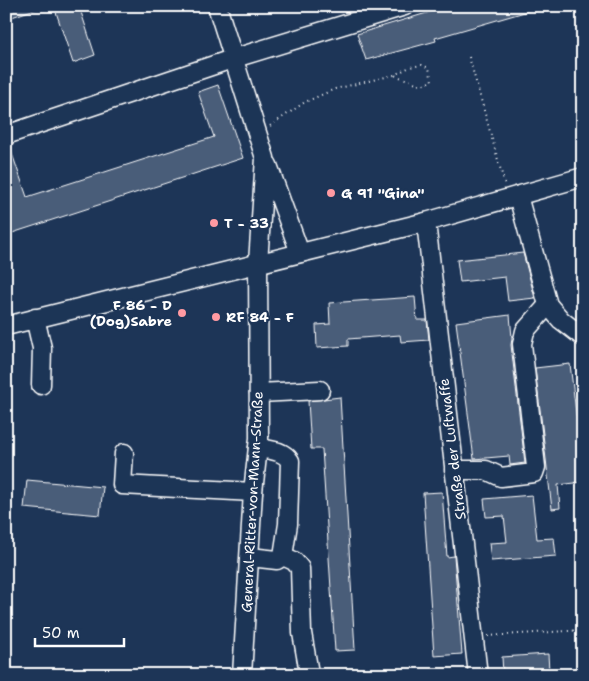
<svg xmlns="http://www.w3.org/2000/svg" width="589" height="681" font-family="'Shantell Sans',sans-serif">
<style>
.building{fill:#4a5d79;stroke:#fff}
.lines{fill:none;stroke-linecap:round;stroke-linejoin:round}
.minor-casing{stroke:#fff;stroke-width:21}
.path{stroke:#fff;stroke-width:2;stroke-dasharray:1 4;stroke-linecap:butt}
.minor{stroke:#1d3557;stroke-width:18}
.poi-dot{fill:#ff9aa2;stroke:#1d3557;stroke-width:2}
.labels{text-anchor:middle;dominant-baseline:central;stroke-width:4.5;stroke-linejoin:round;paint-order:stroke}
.poi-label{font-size:14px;font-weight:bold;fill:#fff;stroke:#1d3557;text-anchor:start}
.street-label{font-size:14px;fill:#fff;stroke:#1d3557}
</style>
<rect width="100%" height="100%" fill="#1d3557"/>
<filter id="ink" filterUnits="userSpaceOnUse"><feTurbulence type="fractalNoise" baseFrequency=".02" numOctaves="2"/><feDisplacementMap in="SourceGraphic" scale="10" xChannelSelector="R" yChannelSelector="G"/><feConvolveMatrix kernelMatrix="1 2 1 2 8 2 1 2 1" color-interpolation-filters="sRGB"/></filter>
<g filter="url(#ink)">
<g class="building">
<path d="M6 6H38V8L6 19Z"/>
<path d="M54 6H79L95 55 73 63Z"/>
<path d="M450 6H534L535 9 435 38 436 41 366 60 357 34Z"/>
<path d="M218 85 243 158 6 235V205L10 204 6 194V145H9L27 197 214 137 198 92Z"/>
<path d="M523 253 535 298 508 301 505 277 460 282 457 260Z"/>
<path d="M415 297 417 320H427L429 340 401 342 400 335 348 339V346L317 348 316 325 330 324 329 303Z"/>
<path d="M510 315 512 338 511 345 525 463 510 465 509 456 474 459 456 322Z"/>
<path d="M570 364 580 445H583V482L558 485 560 508 552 509 535 368Z"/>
<path d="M340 397 355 650 335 651 322 449H311L308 401Z"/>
<path d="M27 480 103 487 100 515 24 508Z"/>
<path d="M442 492 447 557 454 556 462 654 434 656 423 493Z"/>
<path d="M532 495 537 539 554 538 556 556 491 561 489 543 507 542 504 516 486 517 484 499Z"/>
<path d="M548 654 549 671 503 674 502 657Z"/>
</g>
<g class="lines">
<g class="minor-casing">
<g id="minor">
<path d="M217 6 265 158 258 263 259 438 253 492 242 675"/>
<path d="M6 135 235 58 405 6"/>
<path d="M268 165 300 253"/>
<path d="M518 196 548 305 561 320 583 337"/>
<path d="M426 222 478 675"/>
<path d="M35 318 42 348 41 385"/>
<path d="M6 326 426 222 583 177"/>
<path d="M259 393 320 390"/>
<path d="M124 453 122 485 253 492"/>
<path d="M454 470H486L501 477 534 473 536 467 522 344 525 331 548 305"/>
<path d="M283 556 294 561 300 568 302 633 309 673"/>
<path d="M250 557 277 560 283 556 288 524 290 461C283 450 270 450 258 448"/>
</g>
</g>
<g class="path">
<path d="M469 57 505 185"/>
<path d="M270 126 305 102 335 89 394 75 410 67 422 65 429 68 432 81 422 85 394 75"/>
<path d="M488 636 583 630"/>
</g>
<use href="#minor" class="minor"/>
</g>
</g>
<g class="poi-dot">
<circle cx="331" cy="193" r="5"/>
<circle cx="214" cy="223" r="5"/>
<circle cx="182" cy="313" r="5"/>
<circle cx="216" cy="317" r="5"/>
</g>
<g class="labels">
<g class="poi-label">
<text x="341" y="193">G 91 "Gina"</text>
<text x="224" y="223">T - 33</text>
<text x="172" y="305" text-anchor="end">F 86 - D<tspan x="172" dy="16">(Dog)Sabre</tspan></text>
<text x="226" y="317">RF 84 - F</text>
</g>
<g class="street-label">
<text transform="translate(452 449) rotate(-97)">Straße der Luftwaffe</text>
<text transform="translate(252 502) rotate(-87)">General-Ritter-von-Mann-Straße</text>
</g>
</g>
<rect width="589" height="681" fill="none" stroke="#1d3557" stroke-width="25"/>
<rect x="12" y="12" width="564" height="656" fill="none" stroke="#fff" stroke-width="2" filter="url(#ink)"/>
<path d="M35 638v8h89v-8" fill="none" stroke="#ffffff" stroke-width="2.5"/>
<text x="42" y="638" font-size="15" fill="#ffffff" stroke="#1d3557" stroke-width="4" paint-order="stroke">50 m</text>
</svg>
